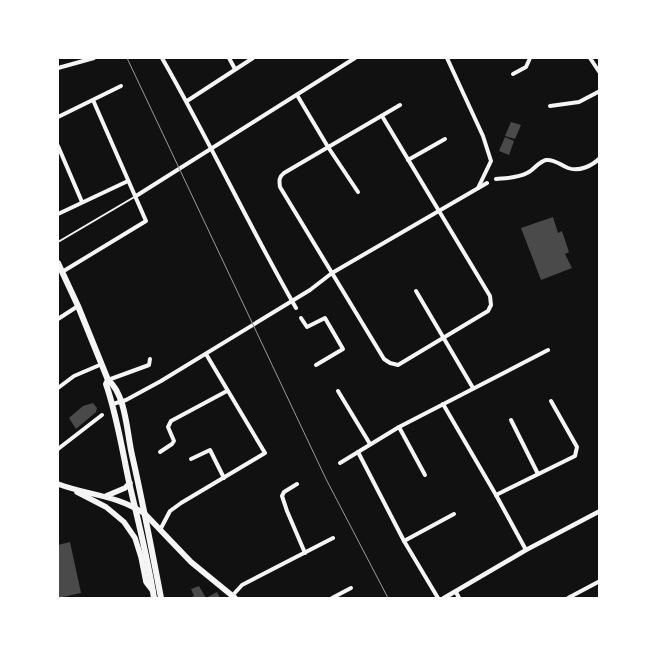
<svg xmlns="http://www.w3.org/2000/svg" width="657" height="656" font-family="Commissioner,sans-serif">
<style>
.building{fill:#4a4a4a}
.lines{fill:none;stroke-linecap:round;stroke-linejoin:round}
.service{stroke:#f5f5f5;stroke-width:2}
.minor{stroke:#f5f5f5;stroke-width:4}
.tertiary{stroke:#f5f5f5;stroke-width:4.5}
.primary{stroke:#f5f5f5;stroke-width:5.5}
.trunk{stroke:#f5f5f5;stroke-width:6}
.tram{stroke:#9a9a9a;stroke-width:1}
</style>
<rect width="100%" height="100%" fill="#111"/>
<g class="building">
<path d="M511 122 521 125 515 139 505 136Z"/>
<path d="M505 137 514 141 509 155 499 151Z"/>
<path d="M553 217 558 233 562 231 569 252 565 254 572 268 541 280 521 228Z"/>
<path d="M93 403 97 408 96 412 76 429 69 418 83 406Z"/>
<path d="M70 542 81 593 63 597V598H58V545Z"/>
<path d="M199 586 206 598 217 592 220 598H189L194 596 191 589Z"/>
</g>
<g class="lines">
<path class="service" d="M58 242 136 196"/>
<g class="minor">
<path d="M162 58C209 140 249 226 296 308"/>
<path d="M229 58 235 69"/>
<path d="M447 58 483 136 491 161 478 188"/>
<path d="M590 58 600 73"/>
<path d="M58 68 94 58"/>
<path d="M513 74 526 67 530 58"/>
<path d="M297 95 328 147 358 192"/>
<path d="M187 101 253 58"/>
<path d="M550 106 579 102 600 91"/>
<path d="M382 116 490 296 491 305 488 311 398 365 390 363 384 359 280 187C279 180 279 177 284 173L400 105"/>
<path d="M58 117 121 86"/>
<path d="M58 146 82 202"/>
<path d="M408 160 445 139"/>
<path d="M496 179C507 178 518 178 527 173 534 170 538 162 546 160 555 159 560 165 568 168 579 172 592 166 600 158"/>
<path d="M136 196 355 58"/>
<path d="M58 214 128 181"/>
<path d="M62 272 146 221 93 100"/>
<path d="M416 291 473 388"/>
<path d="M301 318 307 327 325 318 343 349 316 365"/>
<path d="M58 319 78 306"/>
<path d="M108 380 149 365 150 359"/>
<path d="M58 388 74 376 102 364"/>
<path d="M338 391 370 444"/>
<path d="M113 404 126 400 161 381 310 290 332 273 487 183"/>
<path d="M443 404 496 495 526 550"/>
<path d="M511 420 538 474"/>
<path d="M399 427 425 475"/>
<path d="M58 449 102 415"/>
<path d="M160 452 172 444 174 441 168 427 171 421 227 391"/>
<path d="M358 452 404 541 438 598"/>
<path d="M191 459 210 450 224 478"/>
<path d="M340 463 399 427 548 350"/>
<path d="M297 484 284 492 282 496 287 511 305 553"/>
<path d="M496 495 575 456 577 447 551 401"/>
<path d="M160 530 170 511 181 503 265 453 206 354"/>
<path d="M404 541 454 514"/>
<path d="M456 592 459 598"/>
<path d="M232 596 242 585 333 538"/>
<path d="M332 598 351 588"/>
<path d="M568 598 600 581"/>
</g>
<path class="tertiary" d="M444 598 526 550 600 511"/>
<g class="primary">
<path d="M58 484C87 495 117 495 145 514L191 562 235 598"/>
<path d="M77 492 106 507 124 522 135 538 141 557 146 582 153 591"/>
<path d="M106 496 125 488 130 483"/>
</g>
<g class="trunk">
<path d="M58 263 78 306 108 380C126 394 127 434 132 455 143 503 152 551 161 598"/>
<path d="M108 380 106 384C117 416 122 449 129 482 138 521 148 559 154 598"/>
</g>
<path class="tram" d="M127 58 326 479 388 598"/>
</g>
<rect width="657" height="656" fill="none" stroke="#ffffff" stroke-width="118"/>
</svg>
